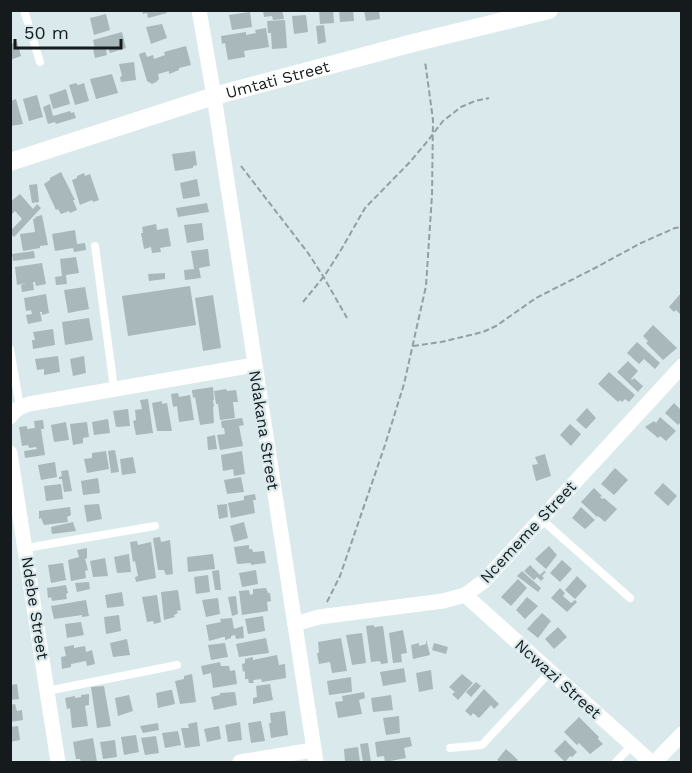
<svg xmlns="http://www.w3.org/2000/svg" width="692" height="773" font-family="'Work Sans',sans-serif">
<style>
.building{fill:#a9b8ba}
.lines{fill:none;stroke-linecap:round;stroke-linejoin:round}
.path{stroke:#93a0a2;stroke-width:2;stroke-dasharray:6 3;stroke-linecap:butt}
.service{stroke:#fff;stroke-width:8}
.minor{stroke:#fff;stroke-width:15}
.tertiary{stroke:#fff;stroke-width:18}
.labels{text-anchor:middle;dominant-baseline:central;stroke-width:4.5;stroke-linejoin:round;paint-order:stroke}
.street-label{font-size:16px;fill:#151b1c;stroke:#d9e9ec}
</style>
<rect width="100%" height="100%" fill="#d9e9ec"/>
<g class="building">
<path d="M142 10H166L167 13 148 18 147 13 143 14Z"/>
<path d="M263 10H282L284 19 273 20 272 16 264 17Z"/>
<path d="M319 10H333L334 23 320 24Z"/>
<path d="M339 10H353L354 21 340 22Z"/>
<path d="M364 10H379L380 19 366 21Z"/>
<path d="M250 12 252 27 232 30 229 15Z"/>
<path d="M106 14 110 30 94 35 90 18Z"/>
<path d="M306 15 308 32 294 34 292 16Z"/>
<path d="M285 20 287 48 272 49 271 33H268L267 21Z"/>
<path d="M162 24 167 38 151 44 146 27Z"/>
<path d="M324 25 326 42 318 44 316 26Z"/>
<path d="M266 28 269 47 244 51 245 57 228 60 225 43 222 44 221 36 246 32V35L256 33 255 30Z"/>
<path d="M122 32 126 48 110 53 108 48 106 49 107 55 95 58 93 49H95L93 40Z"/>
<path d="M17 42 21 56 10 60V44Z"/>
<path d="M186 46 191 65 179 68V70L169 74V71L158 74 159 79 156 82 152 84 147 81 139 54 145 52 147 57 153 55 154 59 165 55 164 52Z"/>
<path d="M134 62 136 80 121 82 120 77 122 76 119 64Z"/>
<path d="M112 74 118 93 96 99 90 79Z"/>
<path d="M76 83 78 85 84 83 89 101 75 105 69 85Z"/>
<path d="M66 89 70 104 53 109 49 95Z"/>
<path d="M37 95 43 117 29 121 23 99Z"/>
<path d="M16 99 23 124 10 126V101Z"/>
<path d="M50 104 53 116 70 111 71 113 74 112 76 118 56 124 55 122 48 124 43 107Z"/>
<path d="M195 151 197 165 193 166V168L175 171 172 154Z"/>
<path d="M61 172 75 200H73L77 210 70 213 69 211 61 214 58 209 56 210 44 184 50 180V178Z"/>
<path d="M84 173 85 176 90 174 99 200 93 202 92 200 80 205 72 180 77 178V176Z"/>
<path d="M197 179 200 196 183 199 180 183Z"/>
<path d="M37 184 39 202 32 203 29 185Z"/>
<path d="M20 194 33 209 37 204 41 208 14 237 12 235 10 237V231L22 219 15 211 10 216V202Z"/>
<path d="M207 203 209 212 178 217 176 208Z"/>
<path d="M42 215 48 245 40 246V248L23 251 20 234 35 232 33 219 36 218 35 217Z"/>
<path d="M202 223 204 240 187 243 184 225Z"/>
<path d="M156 224 157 230 168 228 171 246 160 248 161 252 152 253 151 247 144 249 141 233H143L142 227Z"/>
<path d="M75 230 77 244 85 243 86 250 74 252 73 248 55 251 52 234Z"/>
<path d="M208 249 210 266 199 268 201 278 185 280 184 270 194 269 191 251Z"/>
<path d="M34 251 35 258 13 261 12 254Z"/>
<path d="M76 257 79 273 66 275 67 284 56 285 55 277 62 276 60 259Z"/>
<path d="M42 263 46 284 36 286 35 282H33L34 290 22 292 21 285 27 283 17 285 15 267Z"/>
<path d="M165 273V279L149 281 148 274Z"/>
<path d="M190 286 196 325 128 336 122 296Z"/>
<path d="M85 287 89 309 68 313 64 290Z"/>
<path d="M681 293V315L676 310 674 312 669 307Z"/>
<path d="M46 294 49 313 42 315V312H40L42 321 28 324 26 315 32 314 31 310 26 311 24 298Z"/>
<path d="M213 295 221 348 203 351 195 298Z"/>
<path d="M89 318 93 340 65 345 62 322Z"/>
<path d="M653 325 677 348 663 360 646 343 648 341 643 336Z"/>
<path d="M53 329 55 345 33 349 32 340H35L33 332Z"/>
<path d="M637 342 660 363 655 369 644 359 639 364 627 353Z"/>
<path d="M58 356 60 372 44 375V369L37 370 35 359Z"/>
<path d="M84 356 86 373 73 376 70 359Z"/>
<path d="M628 361 638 371 631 379 632 380 634 378 643 386 638 392 617 372Z"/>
<path d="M609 372 635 395 629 402 625 399 622 402 620 400 618 402 598 384Z"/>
<path d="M213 387 214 400H213L214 407H213L214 423 200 425 195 397 193 398 192 390Z"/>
<path d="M226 389 227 391 236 390 238 402H233L235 418 220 420 218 404H216L214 391Z"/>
<path d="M178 393 179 397 190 395 194 420 179 422 177 406 173 407 171 394Z"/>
<path d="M148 399 153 433 136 435 133 421 136 420 135 410 142 409 140 400Z"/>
<path d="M162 401V404L167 403 172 431H157L152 403Z"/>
<path d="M674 403 681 410V422L678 425 665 413Z"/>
<path d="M587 408 596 418 586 429 576 420Z"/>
<path d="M128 409 130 426 116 427 113 411Z"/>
<path d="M660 417 676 431 666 441 660 436 658 438 645 427 654 421 656 423Z"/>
<path d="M242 418 244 425 239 426 243 446 220 450 217 435 225 434 224 428H222L221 421Z"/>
<path d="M108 419 110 433 94 435 92 422Z"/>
<path d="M43 420 44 429H41L45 455 25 458 24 451 37 449 36 447 29 448 28 445 22 446 19 427 27 426V429L35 428 34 421Z"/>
<path d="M66 422 69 440 54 442 51 425Z"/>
<path d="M87 422 89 437 83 438V443L73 445 70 424Z"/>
<path d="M570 424 581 434 571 446 560 435Z"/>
<path d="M215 435 217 449 208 450 207 437Z"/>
<path d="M115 450 119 472 111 473 108 451Z"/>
<path d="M106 451 109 469 87 473 84 459 92 458V453Z"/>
<path d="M242 451 245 474 234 476 233 469 223 471 221 455Z"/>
<path d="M545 454 551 476 536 481 532 465 538 464 535 457Z"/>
<path d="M133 457 136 473 122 475 120 459Z"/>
<path d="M55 462 57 477 41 480 38 465Z"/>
<path d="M615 468 628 480 614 495 601 484Z"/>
<path d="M68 470 72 491 64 492 62 479H59V477L62 476 61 471Z"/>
<path d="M241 477 244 492 227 494 224 480Z"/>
<path d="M98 478 100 493 83 495 81 481Z"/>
<path d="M663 483 677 496 668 506 654 493Z"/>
<path d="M61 484 63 499 46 501 44 486Z"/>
<path d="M594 488 602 496 600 497 602 499 604 498 617 509 605 522 598 516 597 517 581 502Z"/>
<path d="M255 494 256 500H253L255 513 231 518 228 503 244 500V496Z"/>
<path d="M99 504 102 519 87 522 84 505Z"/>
<path d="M227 504 228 517 219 519 217 505Z"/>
<path d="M70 507 71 515 67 517 68 522 44 525 41 518 39 519V511Z"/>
<path d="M581 507 595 520 585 529 572 518Z"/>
<path d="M73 522 76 531 52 534 51 527Z"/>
<path d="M244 522 248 538 234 542 230 526Z"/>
<path d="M160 537 161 542 170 540 173 574 166 575 164 570H158L153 538Z"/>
<path d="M137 541 138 545 151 542 156 578 136 582 135 577 138 576 135 561 133 562 130 542Z"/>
<path d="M249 545V549H252L253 552 264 551 266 563 251 565V563L237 564 234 547Z"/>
<path d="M549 546 557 555 546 569 535 559Z"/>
<path d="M87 548V558L85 559 88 570 85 571 86 578 71 581 68 560 79 557 77 550Z"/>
<path d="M129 554 131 572 117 573 114 557Z"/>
<path d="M213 554 215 569 188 572 187 557Z"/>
<path d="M105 558 108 576 93 577 90 561Z"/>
<path d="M562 560 572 569 560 582 550 573Z"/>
<path d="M63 563 66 580 51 583 48 565Z"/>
<path d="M530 565 540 575 544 571 546 572 542 576 544 578 541 581 537 577 534 580 524 571Z"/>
<path d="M219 570 221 590H215L212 571Z"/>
<path d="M256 570 258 584 242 587 239 573Z"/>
<path d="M522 571 541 588 538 592 517 576Z"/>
<path d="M208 575 210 592 196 594 194 577Z"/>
<path d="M577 576 587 586 575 599 565 590Z"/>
<path d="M518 579 527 588 511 606 501 597Z"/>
<path d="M89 582 90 589 77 592 75 583Z"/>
<path d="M66 585 68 593 66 594 67 599 52 601 51 597 48 598 47 588Z"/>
<path d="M266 588 268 593H270L271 601 267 602 268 611 242 615 239 591 249 590 250 595 253 594V589Z"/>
<path d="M560 588 565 593 563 596 571 603 575 600 577 602 567 612 551 598Z"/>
<path d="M178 590 181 610 177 611 178 613 174 615 175 617 164 620 161 592Z"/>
<path d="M122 592 124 606 107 608 105 595Z"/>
<path d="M157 595 161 622 154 624 153 621 147 622 142 597Z"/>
<path d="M236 596 238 614 232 616 228 597Z"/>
<path d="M527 597 538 606 525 619 516 610Z"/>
<path d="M218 598 220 614 206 617 202 600Z"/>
<path d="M86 600 89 616 82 617V615L54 619 51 606Z"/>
<path d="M542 613 551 621 538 638 527 629Z"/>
<path d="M119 615 121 631 106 634 104 617Z"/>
<path d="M263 616 265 631 248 634 245 619Z"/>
<path d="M232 618 234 629 243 626 244 638 236 639 235 635 231 636V638L225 640V637H223L209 641 206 625 221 622 220 619Z"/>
<path d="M81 622 84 635 67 638 65 624Z"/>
<path d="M374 625V627L383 626 388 663 381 664 380 661 371 662 366 626Z"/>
<path d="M558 627 567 637 554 649 545 639Z"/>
<path d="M403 630 407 653 401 654 402 662 393 663 389 633Z"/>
<path d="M362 633 366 663 352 665 346 635Z"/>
<path d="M266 638 269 653 239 657 236 644Z"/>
<path d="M341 638 347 671 332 673 330 662 319 664 317 653H319L318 642Z"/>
<path d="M127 639 130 655 113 657 110 643Z"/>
<path d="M426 639 430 655 413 659 411 645 419 643V646L426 644Z"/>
<path d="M225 643 228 657 211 660 208 645Z"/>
<path d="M434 643 448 647 446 654 432 650Z"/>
<path d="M74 645V648L85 646 86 652 92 650 95 664 87 666 86 661 71 664V667L62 669 61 657 66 656 64 647Z"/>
<path d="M277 655 279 665 285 664 286 678 262 682 261 679 253 680 254 683H249L248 679H245V671L243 672 242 664 245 663V659L253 657V660Z"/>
<path d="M220 662 221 666H229L230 671 235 670 237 684 213 688 211 673 203 675 201 666Z"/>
<path d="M404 668 406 682 383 686 380 672Z"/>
<path d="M431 670 433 689 419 692 416 673Z"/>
<path d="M192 674 196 702 180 704 175 681 184 679V676Z"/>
<path d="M462 674 473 683 458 700 452 694 455 692 449 687Z"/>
<path d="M351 677 352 692 329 695 327 681Z"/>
<path d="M476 682 481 686 471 697 466 692Z"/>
<path d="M17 684 19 699 10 700V685Z"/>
<path d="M270 684 273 700 253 704V698L257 697 256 686Z"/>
<path d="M104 686 111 726 97 728 91 687Z"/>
<path d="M484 689 499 704 494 709 491 705 479 718 473 713 471 716 465 711Z"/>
<path d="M170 690H172L175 704 158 708 156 693Z"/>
<path d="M235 692 237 705 214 710 211 697 220 695V693Z"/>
<path d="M364 692 365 698 359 700 362 714 338 718 335 702 343 701 342 696Z"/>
<path d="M89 694V705L85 706 88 726 72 728 70 708 67 709 65 698 75 696V698L81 697V695Z"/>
<path d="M129 695 133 711 118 716 115 698Z"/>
<path d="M391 695 393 710 373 712 371 698Z"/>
<path d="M15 704 17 711 22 710 23 720 10 722V705Z"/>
<path d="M285 711 288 735 271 738 269 723H271L270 713Z"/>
<path d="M399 716 400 733 386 735 383 718Z"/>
<path d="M579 717 599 737 598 739 603 744 590 754 579 743 577 745 564 732Z"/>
<path d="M261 721 265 741 251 743 248 723Z"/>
<path d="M197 722 200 746 185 748 181 728H189L188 724Z"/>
<path d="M240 722 242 740 228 742 225 725Z"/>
<path d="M158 723 159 730 143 733 140 726Z"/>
<path d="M18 726 20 740 10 742V727Z"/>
<path d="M219 726 221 739 207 742 204 729Z"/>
<path d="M178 731 181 745 165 748 162 733Z"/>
<path d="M136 735 139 752 124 755 121 737Z"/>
<path d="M156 736 159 753 145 755 141 738Z"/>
<path d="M410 737 412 746 404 748 406 758 385 762 384 756 377 757 375 742Z"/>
<path d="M93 738 97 762H87V761L81 762 80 759H76L73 742Z"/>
<path d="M115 740 117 757 103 759 100 742Z"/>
<path d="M565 740 577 752 572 757 570 756 565 762 554 751Z"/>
<path d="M368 743 371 762H363L360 744Z"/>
<path d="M358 747 360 762H345L344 749Z"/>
<path d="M506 749 518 760 516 762H499L497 760Z"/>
</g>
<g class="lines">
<g class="path">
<path d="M241 166 308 253 323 276 347 318"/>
<path d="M303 302 325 275 341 250 365 208 409 163 426 143 443 121 461 107 475 101 489 98"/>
<path d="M413 346 441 342 483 332 496 326 536 298 595 268 641 243 675 228 682 227"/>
<path d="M327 602 340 576 385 445 404 384 426 286 432 195 433 120 425 61"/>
</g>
<g class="service">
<path d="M24 10 40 62"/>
<path d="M95 246 114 388"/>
<path d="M10 349 20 407"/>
<path d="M541 519 630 598"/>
<path d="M26 548 155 526"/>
<path d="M47 691 177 665"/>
<path d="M450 748 482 745 550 672"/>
<path d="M616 762 632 745"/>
</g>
<g class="minor">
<path d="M199 10 214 96 316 762"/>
<path d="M10 417C15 409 21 407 29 404L254 365"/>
<path d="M10 453 58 762"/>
<path d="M465 595 651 762"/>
<path d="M295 624 319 617 443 601 465 595 484 581 682 366"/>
<path d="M240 762 313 750"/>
<path d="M655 762 682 734"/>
</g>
<path class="tertiary" id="s1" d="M10 162 214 96 417 42 549 10"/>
</g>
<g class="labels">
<g class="street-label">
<text stroke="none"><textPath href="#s1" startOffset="280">Umtati Street</textPath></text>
<text transform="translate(264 430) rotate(81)">Ndakana Street</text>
<text transform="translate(528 532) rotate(-47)">Ncememe Street</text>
<text transform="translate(35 608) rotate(81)">Ndebe Street</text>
<text transform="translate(558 679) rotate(42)">Ncwazi Street</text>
</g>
</g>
<rect width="692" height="773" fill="none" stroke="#151b1c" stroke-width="24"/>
<path d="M15 39v9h106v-9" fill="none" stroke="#151b1c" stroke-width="3"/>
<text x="24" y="39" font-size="18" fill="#151b1c" stroke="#d9e9ec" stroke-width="4.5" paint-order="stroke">50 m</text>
</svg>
